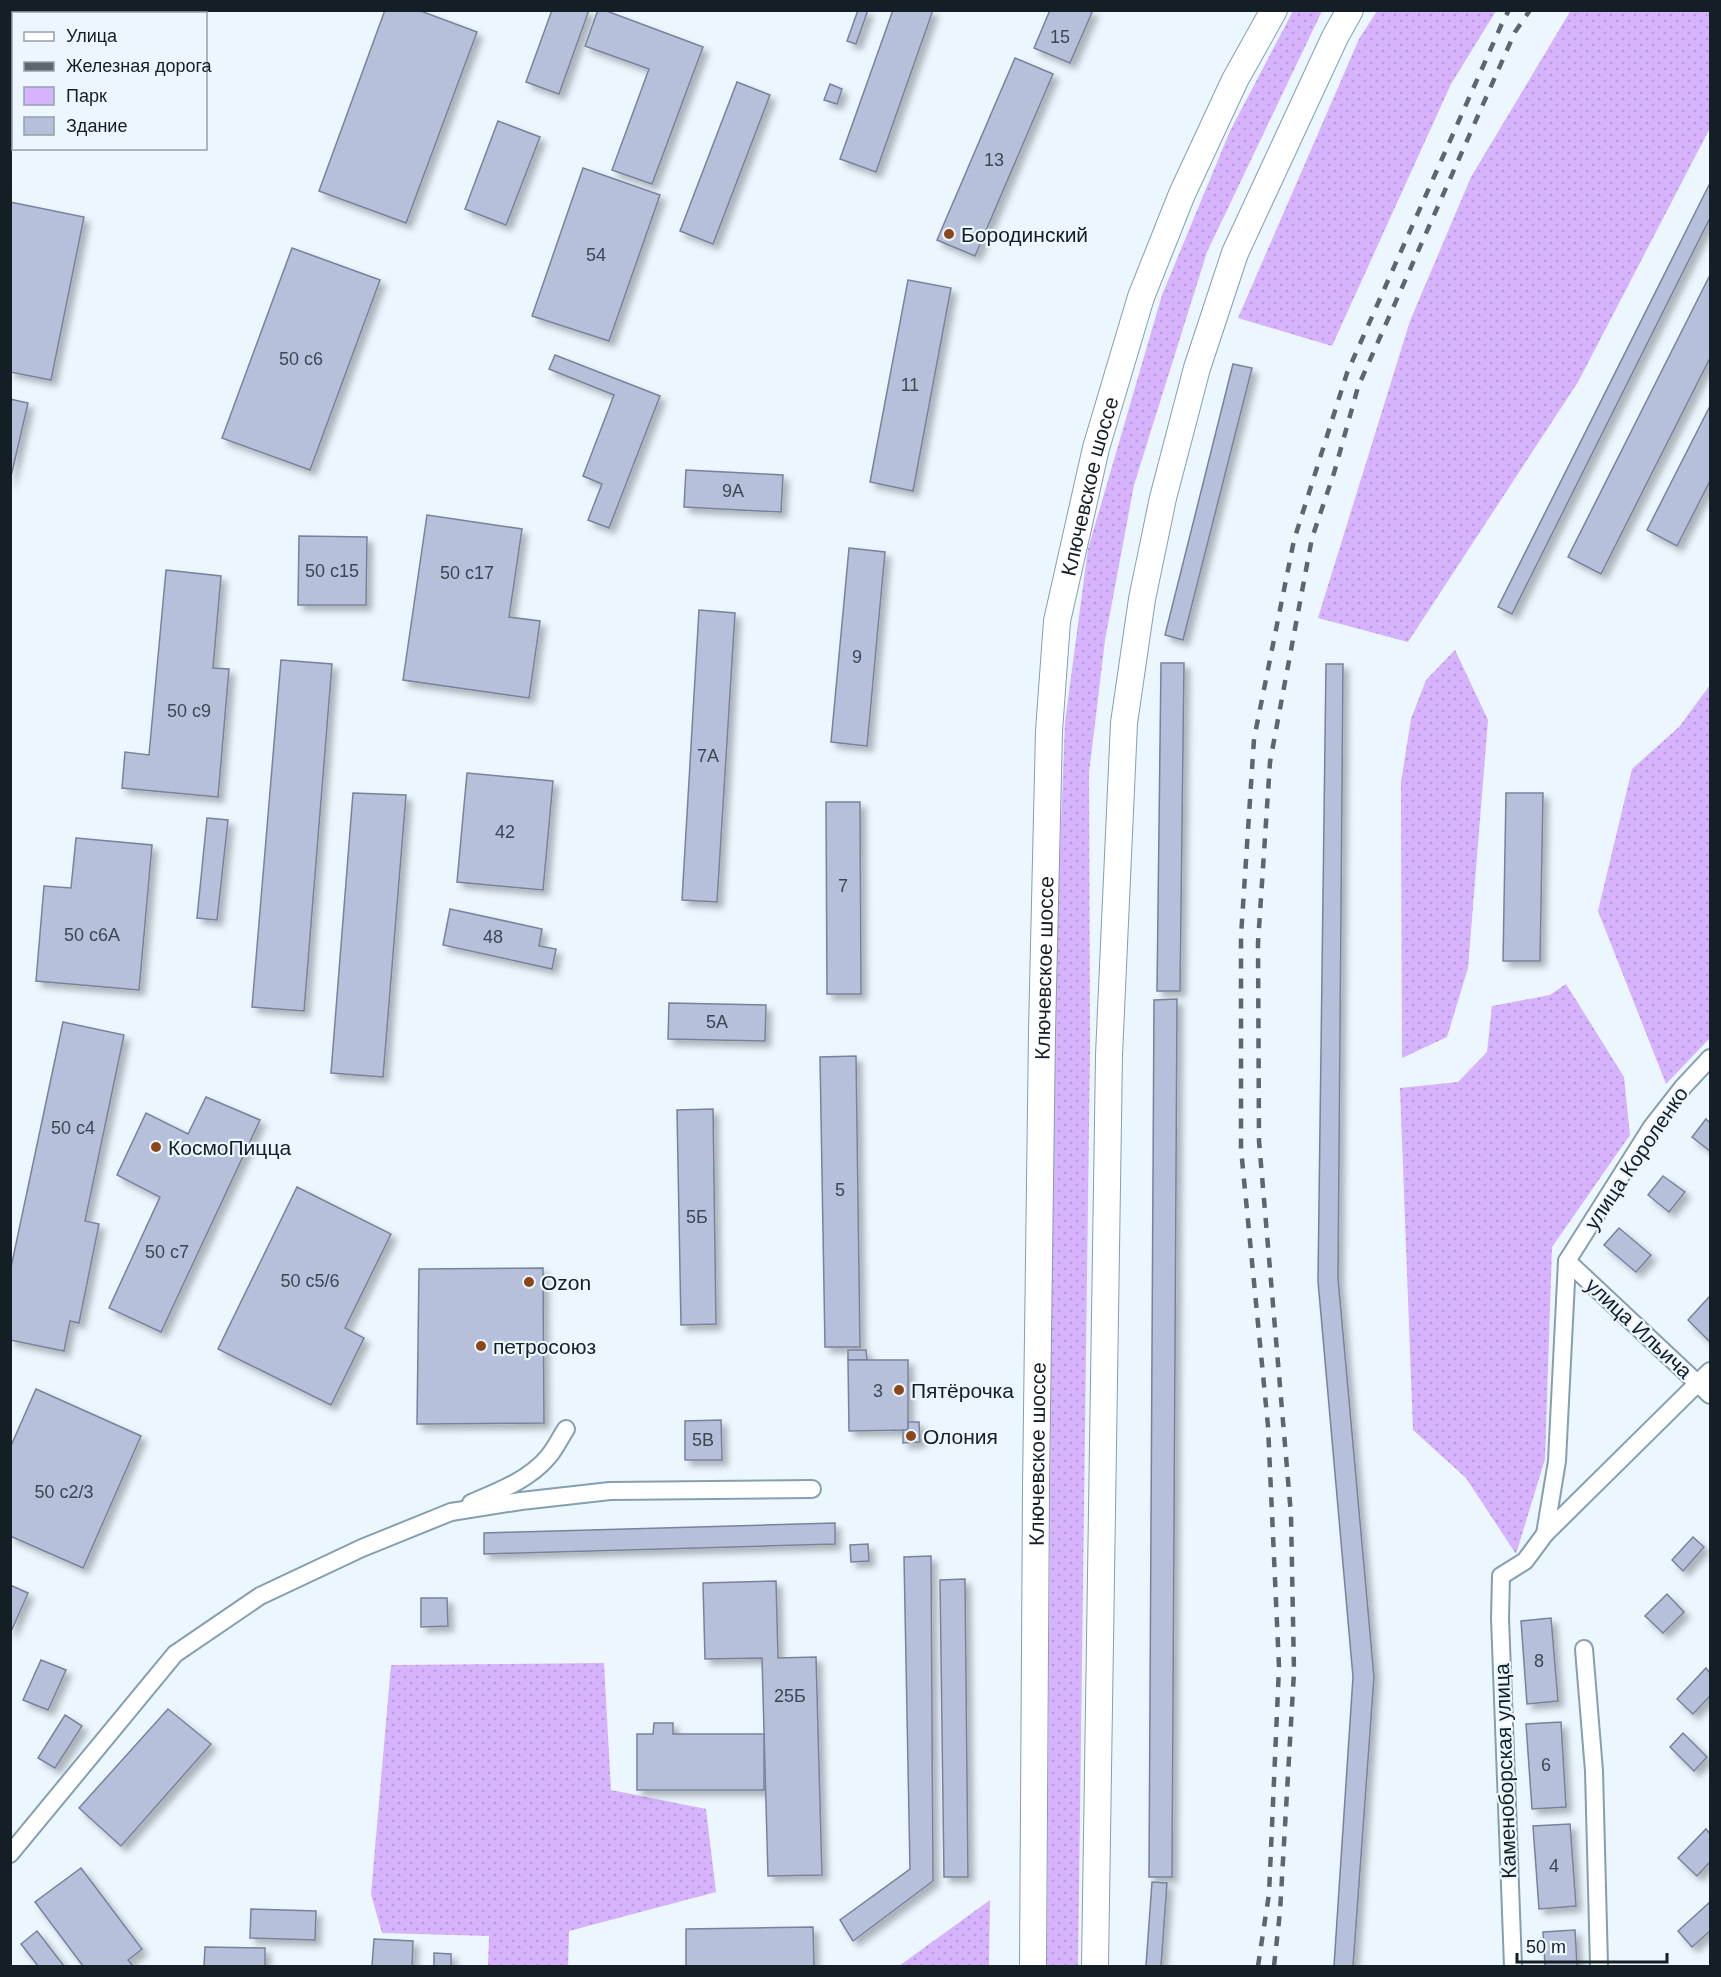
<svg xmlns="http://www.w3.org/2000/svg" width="1721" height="1977" font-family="Helvetica,sans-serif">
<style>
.green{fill:url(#green-dots)}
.building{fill:#b7c0db;stroke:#7a829b;stroke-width:1.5;filter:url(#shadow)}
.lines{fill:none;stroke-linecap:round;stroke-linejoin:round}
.minor-casing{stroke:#849fb0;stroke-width:20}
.primary-casing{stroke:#849fb0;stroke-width:28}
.minor{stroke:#fff;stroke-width:16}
.primary{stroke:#fff;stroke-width:26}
.rail{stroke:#5c666e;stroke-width:4.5;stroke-dasharray:10 10;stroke-linecap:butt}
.poi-dot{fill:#8b471a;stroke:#ebf6fe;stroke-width:2}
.labels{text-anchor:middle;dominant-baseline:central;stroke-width:4.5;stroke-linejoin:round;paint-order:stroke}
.number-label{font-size:18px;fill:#3d4652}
.poi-label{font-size:21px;fill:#141e25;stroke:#ebf6fe;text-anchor:start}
.street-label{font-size:21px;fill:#141e25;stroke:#ebf6fe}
</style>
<defs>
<pattern id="green-dots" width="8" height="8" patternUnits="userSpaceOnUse" patternTransform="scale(1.5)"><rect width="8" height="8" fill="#d6b3fc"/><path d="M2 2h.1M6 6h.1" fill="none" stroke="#b79ad8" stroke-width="1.8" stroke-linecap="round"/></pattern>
<filter id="shadow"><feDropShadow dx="5.5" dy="5.5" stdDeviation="3" flood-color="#0004"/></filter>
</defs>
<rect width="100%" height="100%" fill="#ebf6fe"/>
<g class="green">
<path d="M1571 10 1710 11V128L1578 382 1408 642 1318 618 1410 321 1471 177Z"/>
<path d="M1293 11H1322L1207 252 1134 485 1105 640 1089 773 1090 1048 1078 1966H1047L1053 1030 1065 722 1088 549 1162 295 1230 131Z"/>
<path d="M1377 11H1496L1451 84 1332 346 1238 318 1359 39Z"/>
<path d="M1455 650 1488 720 1468 968 1447 1037 1402 1058 1401 782 1411 719 1426 680Z"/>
<path d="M1710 685V1038L1666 1084 1598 911 1632 769 1679 727Z"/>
<path d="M1566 984 1624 1077 1630 1135 1552 1247 1545 1459 1516 1554 1466 1478 1413 1430 1400 1088 1458 1082 1487 1052 1492 1006 1550 995Z"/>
<path d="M604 1663 611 1790 706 1809 716 1892 569 1931 568 1966H488L489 1936 382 1933 371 1894 391 1665Z"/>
<path d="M990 1900 989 1966H899Z"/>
</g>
<g class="building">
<path d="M66 10H105L112 14H73Z"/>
<path d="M385 10H418L477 32 406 223 319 191Z"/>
<path d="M552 10H589L559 94 526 82Z"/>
<path d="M598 10H604L703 47 652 184 612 170 649 69 585 46Z"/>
<path d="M858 10H868L856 44 847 41Z"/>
<path d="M893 10H933L876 172 840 159Z"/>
<path d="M1050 10H1093L1070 63 1034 48Z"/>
<path d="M1015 58 1053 74 975 256 937 240Z"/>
<path d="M737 82 770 95 713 244 680 231Z"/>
<path d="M830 84 842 89 837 104 824 100Z"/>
<path d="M498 121 540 137 506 225 465 209Z"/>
<path d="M583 168 660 195 609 341 532 316Z"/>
<path d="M1710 183V218L1512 614 1498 607Z"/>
<path d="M10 202 84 217 51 380 10 372Z"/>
<path d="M292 248 380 280 310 470 222 438Z"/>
<path d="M1710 275V358L1601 574 1568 557Z"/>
<path d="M908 280 951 288 913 491 870 482Z"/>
<path d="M555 355 660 396 609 528 588 520 602 484 583 476 614 395 549 369Z"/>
<path d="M1233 364 1252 368 1183 640 1165 635Z"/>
<path d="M10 399 28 403 10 481Z"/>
<path d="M1710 406V481L1677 546 1647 530Z"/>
<path d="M686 470 783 475 781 512 684 507Z"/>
<path d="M427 515 522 529 509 617 540 621 529 698 403 680Z"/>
<path d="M299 536 367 537 366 605H298Z"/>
<path d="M849 548 885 552 867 746 831 742Z"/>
<path d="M166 570 221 576 213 668 229 669 218 797 122 788 125 752 149 755Z"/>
<path d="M699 610 735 613 717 902 682 900Z"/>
<path d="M281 660 332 664 304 1011 252 1007Z"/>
<path d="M1161 663H1184L1180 991H1157Z"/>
<path d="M1326 664H1343L1338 1278 1374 1677 1353 1966H1334L1353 1677 1318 1281Z"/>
<path d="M467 773 553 781 543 890 457 882Z"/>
<path d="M353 793 406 795 383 1077 331 1073Z"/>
<path d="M1506 793H1543L1540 961H1503Z"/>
<path d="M826 802H860L861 994H827Z"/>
<path d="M207 818 228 820 217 920 197 918Z"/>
<path d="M76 838 152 845 139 990 36 981 44 886 71 888Z"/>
<path d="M450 909 542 929 539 946 556 949 552 969 443 945Z"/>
<path d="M1177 999 1172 1877H1149L1154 1000Z"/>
<path d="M669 1003 766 1005 765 1041 668 1039Z"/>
<path d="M63 1022 124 1035 85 1221 99 1224 79 1323 70 1321 64 1351 10 1340V1272Z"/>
<path d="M856 1056 860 1347H825L820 1057Z"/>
<path d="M206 1097 260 1120 161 1332 109 1308 160 1197 117 1175 146 1113 188 1134Z"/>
<path d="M713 1109 716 1324 681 1325 677 1110Z"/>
<path d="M1706 1119 1710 1123V1151L1692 1137Z"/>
<path d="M1663 1176 1685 1192 1669 1212 1648 1195Z"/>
<path d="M297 1187 391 1234 345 1328 364 1338 331 1405 218 1349Z"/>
<path d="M1619 1228 1651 1255 1636 1272 1604 1245Z"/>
<path d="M543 1268 544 1423 417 1424 419 1269Z"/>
<path d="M1710 1296V1342L1688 1320Z"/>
<path d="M848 1350H866L867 1360H848Z"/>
<path d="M848 1360H908V1430L849 1431Z"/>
<path d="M36 1389 141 1436 83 1568 10 1536V1448Z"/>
<path d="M721 1420 722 1460H685V1421Z"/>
<path d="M908 1422H919L920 1442 903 1443V1430H908Z"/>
<path d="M835 1523V1544L484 1554V1533Z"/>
<path d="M1693 1537 1704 1547 1683 1571 1672 1560Z"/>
<path d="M868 1544 869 1561 851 1562 850 1545Z"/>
<path d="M931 1556 933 1881 853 1941 840 1920 910 1869 904 1557Z"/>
<path d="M965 1579 968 1877H944L940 1580Z"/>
<path d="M776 1581 778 1658 816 1657 822 1875 768 1876 762 1658 705 1659 703 1583Z"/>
<path d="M10 1585 28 1593 10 1634Z"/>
<path d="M1667 1594 1684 1612 1663 1633 1645 1616Z"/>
<path d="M421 1598H447L448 1626 421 1627Z"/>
<path d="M1551 1618 1558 1701 1527 1704 1521 1621Z"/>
<path d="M41 1660 66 1670 48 1710 23 1700Z"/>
<path d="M1706 1668 1710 1673V1696L1693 1714 1677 1699Z"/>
<path d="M168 1709 211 1744 121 1846 79 1808Z"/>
<path d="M65 1715 82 1726 55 1768 38 1758Z"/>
<path d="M1561 1722 1566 1807 1532 1809 1526 1724Z"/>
<path d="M654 1723H673V1734H764V1790H637V1734H653Z"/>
<path d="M1683 1733 1707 1757 1694 1771 1670 1747Z"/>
<path d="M1570 1824 1576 1906 1539 1909 1533 1826Z"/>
<path d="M1706 1829 1710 1834V1862L1697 1876 1678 1858Z"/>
<path d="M81 1868 142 1949 128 1960 133 1966H83L35 1902Z"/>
<path d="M1152 1882 1167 1883 1161 1966H1146Z"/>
<path d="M1710 1902V1931L1692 1947 1678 1931Z"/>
<path d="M251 1909 316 1911 315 1940 250 1938Z"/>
<path d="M813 1927 814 1966H686V1929Z"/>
<path d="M1575 1930 1577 1966H1545L1543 1932Z"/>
<path d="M37 1931 64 1966H38L21 1944Z"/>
<path d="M374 1939 413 1941 412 1966H372Z"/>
<path d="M205 1947 265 1948V1966H204Z"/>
<path d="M434 1953 451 1954V1966H434Z"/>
</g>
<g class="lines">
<g class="minor-casing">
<g id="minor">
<path d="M1567 1261 1710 1395"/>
<path d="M471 1503C497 1492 529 1480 548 1457 555 1449 560 1438 566 1429"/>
<path d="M1545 1534 1710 1371"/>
<path d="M1584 1649 1594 1771 1599 1966"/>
<path d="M10 1854 175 1654 260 1596 362 1548 451 1512 521 1501 610 1491 812 1489"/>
<path d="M1513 1966 1500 1618 1501 1576 1525 1561 1545 1534 1557 1461 1567 1261 1651 1128 1683 1087 1710 1058"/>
</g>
</g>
<g class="primary-casing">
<g id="primary">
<path id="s1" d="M1033 1966 1036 1488 1042 1031 1049 731 1057 621 1096 448 1141 297 1182 194 1235 80 1274 10"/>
<path d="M1095 1966 1109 1055 1124 723 1142 599 1163 498 1197 368 1235 253 1335 37 1350 10"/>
</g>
</g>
<use href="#minor" class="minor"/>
<use href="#primary" class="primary"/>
<g class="rail">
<path d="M1258 1966 1269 1894 1279 1667 1268 1426 1241 1149V936L1254 739 1294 540 1347 373 1504 19 1509 10"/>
<path d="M1274 1966 1280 1912 1294 1672 1291 1515 1259 1141 1258 943 1270 762 1312 538 1334 473 1358 387 1515 32 1530 10"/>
</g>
</g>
<g class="poi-dot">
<circle cx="949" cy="234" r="6"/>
<circle cx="156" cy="1147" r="6"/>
<circle cx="529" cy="1282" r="6"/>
<circle cx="481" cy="1346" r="6"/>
<circle cx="899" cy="1390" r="6"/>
<circle cx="911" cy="1436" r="6"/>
</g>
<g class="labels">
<g class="number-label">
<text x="1060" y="37">15</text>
<text x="994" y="160">13</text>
<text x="596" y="255">54</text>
<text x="301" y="359">50 с6</text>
<text x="910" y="385">11</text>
<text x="733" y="491">9А</text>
<text x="332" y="571">50 с15</text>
<text x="467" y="573">50 с17</text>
<text x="857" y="657">9</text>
<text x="189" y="711">50 с9</text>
<text x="708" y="756">7А</text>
<text x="505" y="832">42</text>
<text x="843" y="886">7</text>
<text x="92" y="935">50 с6А</text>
<text x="493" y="937">48</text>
<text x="717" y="1022">5А</text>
<text x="73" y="1128">50 с4</text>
<text x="840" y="1190">5</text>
<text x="697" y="1217">5Б</text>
<text x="167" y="1252">50 с7</text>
<text x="310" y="1281">50 с5/6</text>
<text x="878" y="1391">3</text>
<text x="703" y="1440">5В</text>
<text x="64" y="1492">50 с2/3</text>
<text x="1539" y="1661">8</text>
<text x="790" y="1696">25Б</text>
<text x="1546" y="1765">6</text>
<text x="1554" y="1866">4</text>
</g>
<g class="poi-label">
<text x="961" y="234">Бородинский</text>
<text x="168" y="1147">КосмоПицца</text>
<text x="541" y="1282">Ozon</text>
<text x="493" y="1346">петросоюз</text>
<text x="911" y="1390">Пятёрочка</text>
<text x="923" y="1436">Олония</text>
</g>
<g class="street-label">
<text stroke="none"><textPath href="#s1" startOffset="1484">Ключевское шоссе</textPath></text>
<text stroke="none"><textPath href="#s1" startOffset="998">Ключевское шоссе</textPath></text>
<text transform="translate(1636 1158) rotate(-56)">улица Короленко</text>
<text transform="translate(1639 1328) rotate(43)">улица Ильича</text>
<text stroke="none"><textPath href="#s1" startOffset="512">Ключевское шоссе</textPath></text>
<text transform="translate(1505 1771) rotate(-92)">Каменоборская улица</text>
</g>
</g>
<rect width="1721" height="1977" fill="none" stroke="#141e25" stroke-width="24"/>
<rect x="12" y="12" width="195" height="138" fill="#ebf6fe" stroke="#95a0a7" stroke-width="1.5"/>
<rect x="24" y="32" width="30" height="9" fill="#ffffff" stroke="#95a0a7" stroke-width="1.5"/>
<text x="66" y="42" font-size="18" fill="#141e25">Улица</text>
<rect x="24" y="62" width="30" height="9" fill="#5c666e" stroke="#95a0a7" stroke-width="1.5"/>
<text x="66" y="72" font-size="18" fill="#141e25">Железная дорога</text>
<rect x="24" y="87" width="30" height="18" fill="#d6b3fc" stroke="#95a0a7" stroke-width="1.5"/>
<text x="66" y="102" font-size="18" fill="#141e25">Парк</text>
<rect x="24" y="117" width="30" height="18" fill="#b7c0db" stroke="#95a0a7" stroke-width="1.5"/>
<text x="66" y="132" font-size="18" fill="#141e25">Здание</text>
<path d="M1517 1953v9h150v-9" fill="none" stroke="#141e25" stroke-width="3"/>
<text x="1526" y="1953" font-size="18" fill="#141e25" stroke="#ebf6fe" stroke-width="4.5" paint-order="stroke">50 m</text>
</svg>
